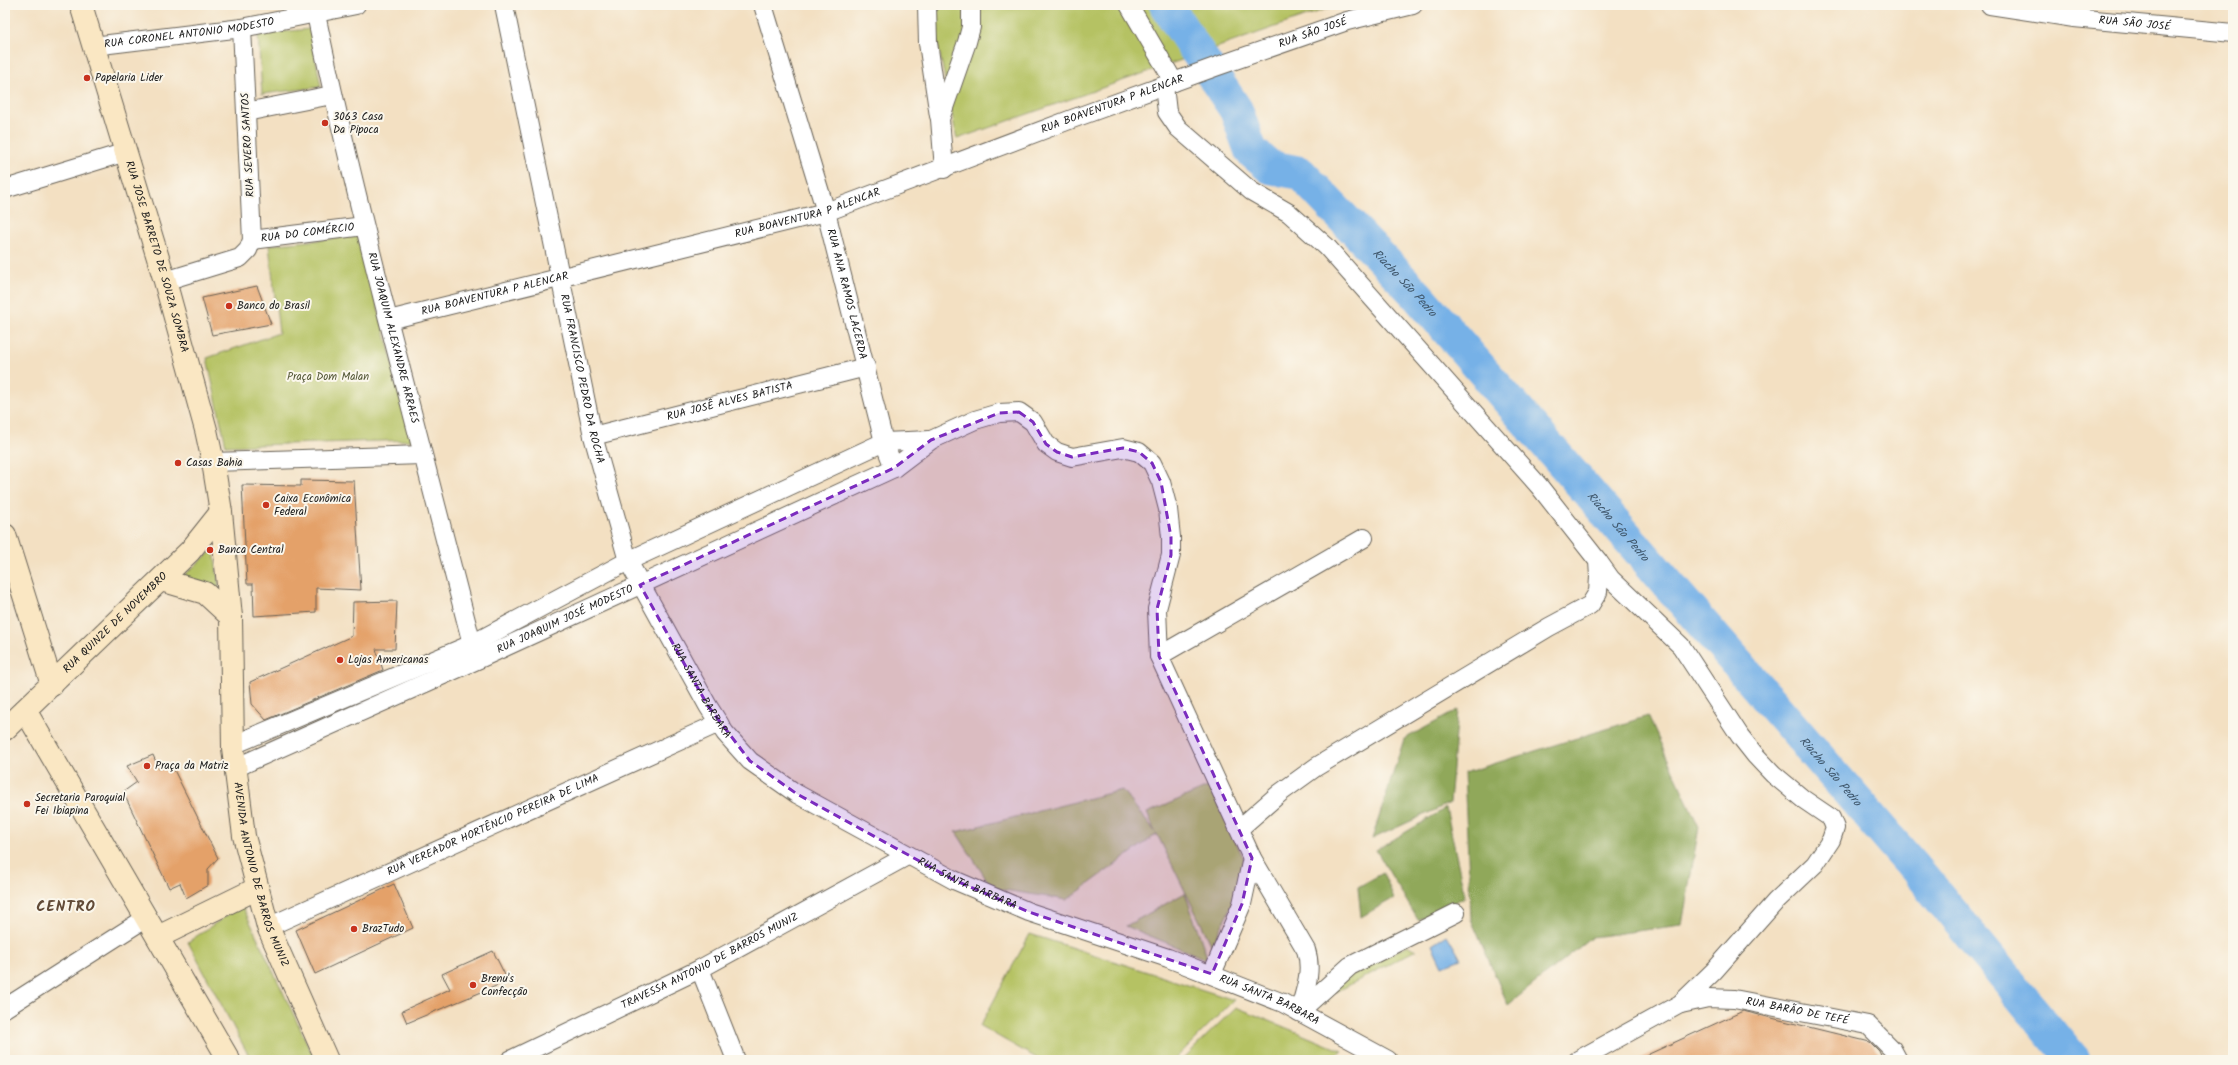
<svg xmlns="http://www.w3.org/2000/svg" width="2238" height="1065" font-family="Kalam,sans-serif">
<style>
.green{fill:#b5c264;stroke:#686f40}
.forest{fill:#90a85a;stroke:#56623b}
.water{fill:#76b1e7;stroke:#496682}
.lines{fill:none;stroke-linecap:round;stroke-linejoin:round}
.river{stroke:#76b1e7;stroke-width:34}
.building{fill:#e4a169}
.minor-casing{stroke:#676156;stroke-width:20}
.secondary-casing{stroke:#676156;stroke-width:24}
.minor{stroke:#fff;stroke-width:18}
.secondary{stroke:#fae7c3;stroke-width:22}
.marked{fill:#7b2cbf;fill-opacity:0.2;stroke:#7b2cbf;stroke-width:3;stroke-dasharray:8 5;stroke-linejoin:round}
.poi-dot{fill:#c8321e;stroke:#fbf7ec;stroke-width:1.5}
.labels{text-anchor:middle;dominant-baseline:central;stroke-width:4;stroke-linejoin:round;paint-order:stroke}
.street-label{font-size:11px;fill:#1c1c1c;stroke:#fbf7ec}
.poi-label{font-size:11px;fill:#1c1c1c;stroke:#fbf7ec;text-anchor:start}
.park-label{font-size:11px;fill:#525635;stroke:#fbf7ec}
.water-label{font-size:12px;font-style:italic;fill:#40586d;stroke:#fbf7ec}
.district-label{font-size:15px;font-weight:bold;letter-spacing:1px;fill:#624b37;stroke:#fbf7ec}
</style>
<rect width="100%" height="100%" fill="#fbf7ec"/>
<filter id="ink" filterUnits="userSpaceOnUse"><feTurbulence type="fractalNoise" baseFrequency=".025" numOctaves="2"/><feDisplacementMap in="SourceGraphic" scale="8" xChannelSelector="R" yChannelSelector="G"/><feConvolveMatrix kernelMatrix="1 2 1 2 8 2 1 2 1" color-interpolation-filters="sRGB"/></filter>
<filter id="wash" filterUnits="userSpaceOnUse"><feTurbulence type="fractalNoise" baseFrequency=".012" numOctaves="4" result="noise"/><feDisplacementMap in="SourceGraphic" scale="16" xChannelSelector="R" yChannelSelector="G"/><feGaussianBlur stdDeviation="0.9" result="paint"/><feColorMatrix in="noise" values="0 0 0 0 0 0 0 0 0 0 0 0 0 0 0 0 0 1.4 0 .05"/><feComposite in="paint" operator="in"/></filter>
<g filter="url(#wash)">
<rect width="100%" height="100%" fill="#f3e0c2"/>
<g class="green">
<path d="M930 5H1329V8L957 139Z"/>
<path d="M310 29 321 87 262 94 258 34Z"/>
<path d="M359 236 413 440 226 446 207 358 279 333 269 245Z"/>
<path d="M214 549 219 588 182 577Z"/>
<path d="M1210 786 1244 859 1237 895 1212 946 1157 834 1067 900 992 888 956 832 1122 790 1155 832 1147 813Z"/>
<path d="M1185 893 1208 960 1126 926Z"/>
<path d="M242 905 315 1060H251L188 942Z"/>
<path d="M1030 934 1234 1000 1174 1060H1040L980 1026Z"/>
<path d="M1408 945 1416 950 1336 992 1338 981Z"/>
<path d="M1236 1007 1342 1051 1329 1060H1182Z"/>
</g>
<g class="forest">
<path d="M1458 710 1450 803 1372 839 1404 739Z"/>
<path d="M1648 716 1699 827 1682 925 1592 937 1508 1005 1471 919 1464 773Z"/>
<path d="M1446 808 1465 897 1418 920 1376 850Z"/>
<path d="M1383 873 1394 898 1361 917 1358 887Z"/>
</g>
<path class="water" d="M1447 935 1461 959 1442 966 1432 945Z"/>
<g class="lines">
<path class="river" id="s1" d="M1166 5 1236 110 1251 151 1270 167 1300 173 1417 295 1925 880 2073 1060"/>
</g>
<g id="blocks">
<g class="building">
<path d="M257 286 271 324 212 335 202 298Z"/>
<path d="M301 480 354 481 361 590 316 588V612L254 616 253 584H247L242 485 301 486Z"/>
<path d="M397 601 395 649H376L383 670 266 720 252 704 250 682 352 636 353 602Z"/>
<path d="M153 755 159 769 171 764 218 858 208 869V885L186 898 180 883 169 888 123 792 137 782 127 766Z"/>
<path d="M394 884 413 928 315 974 296 930Z"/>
<path d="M493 951 508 981 407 1023 402 1011 450 989 442 974Z"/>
<path d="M1743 1011 1870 1042 1879 1051 1883 1060H1636Z"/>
</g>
</g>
</g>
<g filter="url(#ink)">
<use href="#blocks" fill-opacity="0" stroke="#676156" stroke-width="1"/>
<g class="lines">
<g class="minor-casing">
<g id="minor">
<path id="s2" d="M504 5 593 436 628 561 708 706 725 733 750 761 797 794 954 880 1029 912 1168 958 1283 1003 1388 1060"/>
<path id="s3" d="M763 5 826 212 884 442 894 468"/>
<path d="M927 5 928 43 939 116"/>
<path d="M1129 5 1174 82"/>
<path id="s4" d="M1990 5 2074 18 2233 33"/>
<path id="s5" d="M316 14C337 117 362 217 388 319 416 427 443 535 472 644L477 655"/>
<path id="s6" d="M93 46 242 28 356 5"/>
<path d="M1164 86 1167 112 1178 128 1251 191 1289 213 1327 247 1539 486 1598 561 1599 577 1598 592 1590 605 1549 627 1316 767 1280 793 1240 828"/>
<path d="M246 112 332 95"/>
<path d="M944 169 940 119 967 42 971 27V5"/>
<path d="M5 189 126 152"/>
<path id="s7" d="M252 240 364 226"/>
<path d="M165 281 240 258 248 250 252 240 242 28"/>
<path id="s8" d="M389 320 826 212 1072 119 1215 67 1347 21 1413 5"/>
<path id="s9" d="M593 436 866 367"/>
<path d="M213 462 422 455"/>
<path d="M1159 656 1364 538"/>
<path d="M233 745 472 644 628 561 884 442 931 440"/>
<path id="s10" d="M235 768 479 659 894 468 931 440 975 420 999 413 1019 412 1033 422 1046 444 1057 452 1072 457 1123 448 1139 452 1152 463 1161 482 1168 509 1171 537V555L1157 609 1159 656 1252 858 1306 950C1313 971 1305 990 1299 1012L1350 966 1456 913"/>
<path id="s11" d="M268 927 719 723"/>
<path d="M700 969 736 1060"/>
<path d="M1212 974 1242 904 1252 858"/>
<path id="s12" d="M1681 1004 1708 998 1734 999 1868 1025 1892 1049 1898 1060"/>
<path d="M5 1008 146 918"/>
<path id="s13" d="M510 1060 700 969 907 856"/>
<path d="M1578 1060 1680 1004 1714 971 1776 901 1815 864 1831 840 1835 828 1831 818 1803 799 1773 774 1755 755 1740 736 1681 646 1611 579 1598 561"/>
</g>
</g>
<g class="secondary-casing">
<g id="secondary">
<path id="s14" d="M81 5 165 281 206 430 213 462 221 512 231 617 233 748 244 836 268 927 327 1060"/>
<path d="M5 535 52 685"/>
<path d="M161 580 205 593 231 617"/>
<path d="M25 710 229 1060"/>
<path id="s15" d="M5 729 190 551 221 512"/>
<path d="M158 937 256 889"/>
</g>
</g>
<use href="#minor" class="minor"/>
<use href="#secondary" class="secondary"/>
</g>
</g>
<path class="marked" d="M1019 412 1033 422 1046 444 1057 452 1072 457 1123 448 1139 452 1152 463 1161 482 1171 537V555L1157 609 1159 656 1252 858 1242 904 1212 974 1029 912 954 880 797 794 750 761 708 706 640 585 894 468 931 440 999 413Z"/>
<g class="poi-dot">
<circle cx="87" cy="78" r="4"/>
<circle cx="325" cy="123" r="4"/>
<circle cx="229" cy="306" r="4"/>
<circle cx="178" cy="463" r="4"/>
<circle cx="266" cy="505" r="4"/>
<circle cx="210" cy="550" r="4"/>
<circle cx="340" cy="660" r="4"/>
<circle cx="147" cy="766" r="4"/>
<circle cx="27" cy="804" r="4"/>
<circle cx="354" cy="929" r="4"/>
<circle cx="473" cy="985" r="4"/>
</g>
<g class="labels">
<g class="street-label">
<text stroke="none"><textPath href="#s4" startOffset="146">RUA SÃO JOSÉ</textPath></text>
<text stroke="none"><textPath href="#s6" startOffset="97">RUA CORONEL ANTONIO MODESTO</textPath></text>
<text stroke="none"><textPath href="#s8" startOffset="969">RUA SÃO JOSÉ</textPath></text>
<text stroke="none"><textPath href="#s8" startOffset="756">RUA BOAVENTURA P ALENCAR</textPath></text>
<text transform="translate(248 145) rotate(-93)">RUA SEVERO SANTOS</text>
<text stroke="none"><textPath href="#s8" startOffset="432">RUA BOAVENTURA P ALENCAR</textPath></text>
<text stroke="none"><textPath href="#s7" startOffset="56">RUA DO COMÉRCIO</textPath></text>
<text stroke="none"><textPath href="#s14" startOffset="263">RUA JOSE BARRETO DE SOUZA SOMBRA</textPath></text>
<text stroke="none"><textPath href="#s8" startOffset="109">RUA BOAVENTURA P ALENCAR</textPath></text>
<text stroke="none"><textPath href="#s3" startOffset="301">RUA ANA RAMOS LACERDA</textPath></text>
<text stroke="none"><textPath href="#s5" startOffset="333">RUA JOAQUIM ALEXANDRE ARRAES</textPath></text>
<text stroke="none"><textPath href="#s2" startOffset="382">RUA FRANCISCO PEDRO DA ROCHA</textPath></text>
<text stroke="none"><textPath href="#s9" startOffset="141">RUA JOSÊ ALVES BATISTA</textPath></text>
<text stroke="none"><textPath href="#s10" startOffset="362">RUA JOAQUIM JOSÉ MODESTO</textPath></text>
<text stroke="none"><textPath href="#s15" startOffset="153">RUA QUINZE DE NOVEMBRO</textPath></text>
<text stroke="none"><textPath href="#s2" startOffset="719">RUA SANTA BARBARA</textPath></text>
<text stroke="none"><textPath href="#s11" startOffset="247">RUA VEREADOR HORTÊNCIO PEREIRA DE LIMA</textPath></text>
<text stroke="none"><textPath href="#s14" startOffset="893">AVENIDA ANTONIO DE BARROS MUNIZ</textPath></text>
<text stroke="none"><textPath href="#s2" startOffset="1055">RUA SANTA BARBARA</textPath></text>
<text stroke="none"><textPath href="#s13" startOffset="223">TRAVESSA ANTONIO DE BARROS MUNIZ</textPath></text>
<text stroke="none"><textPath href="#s2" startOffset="1379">RUA SANTA BARBARA</textPath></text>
<text stroke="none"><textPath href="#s12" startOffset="118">RUA BARÃO DE TEFÉ</textPath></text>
</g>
<g class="poi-label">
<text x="95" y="78">Papelaria Lider</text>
<text x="333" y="117">3063 Casa<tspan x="333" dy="13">Da Pipoca</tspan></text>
<text x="237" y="306">Banco do Brasil</text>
<text x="186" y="463">Casas Bahia</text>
<text x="274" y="499">Caixa Econômica<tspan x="274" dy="13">Federal</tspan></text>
<text x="218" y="550">Banca Central</text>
<text x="348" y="660">Lojas Americanas</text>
<text x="155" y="766">Praça da Matriz</text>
<text x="35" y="798">Secretaria Paroquial<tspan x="35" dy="13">Fei Ibiapina</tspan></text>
<text x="362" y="929">BrazTudo</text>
<text x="481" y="979">Brenu's<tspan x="481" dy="13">Confecção</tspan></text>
</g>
<g class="park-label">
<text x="328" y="377">Praça Dom Malan</text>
</g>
<g class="water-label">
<text stroke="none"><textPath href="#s1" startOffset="377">Riacho São Pedro</textPath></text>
<text stroke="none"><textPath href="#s1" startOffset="701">Riacho São Pedro</textPath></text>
<text stroke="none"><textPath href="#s1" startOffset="1025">Riacho São Pedro</textPath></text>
</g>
<g class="district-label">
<text x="66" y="907">CENTRO</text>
</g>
</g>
<rect width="2238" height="1065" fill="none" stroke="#fbf7ec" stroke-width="20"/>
</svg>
